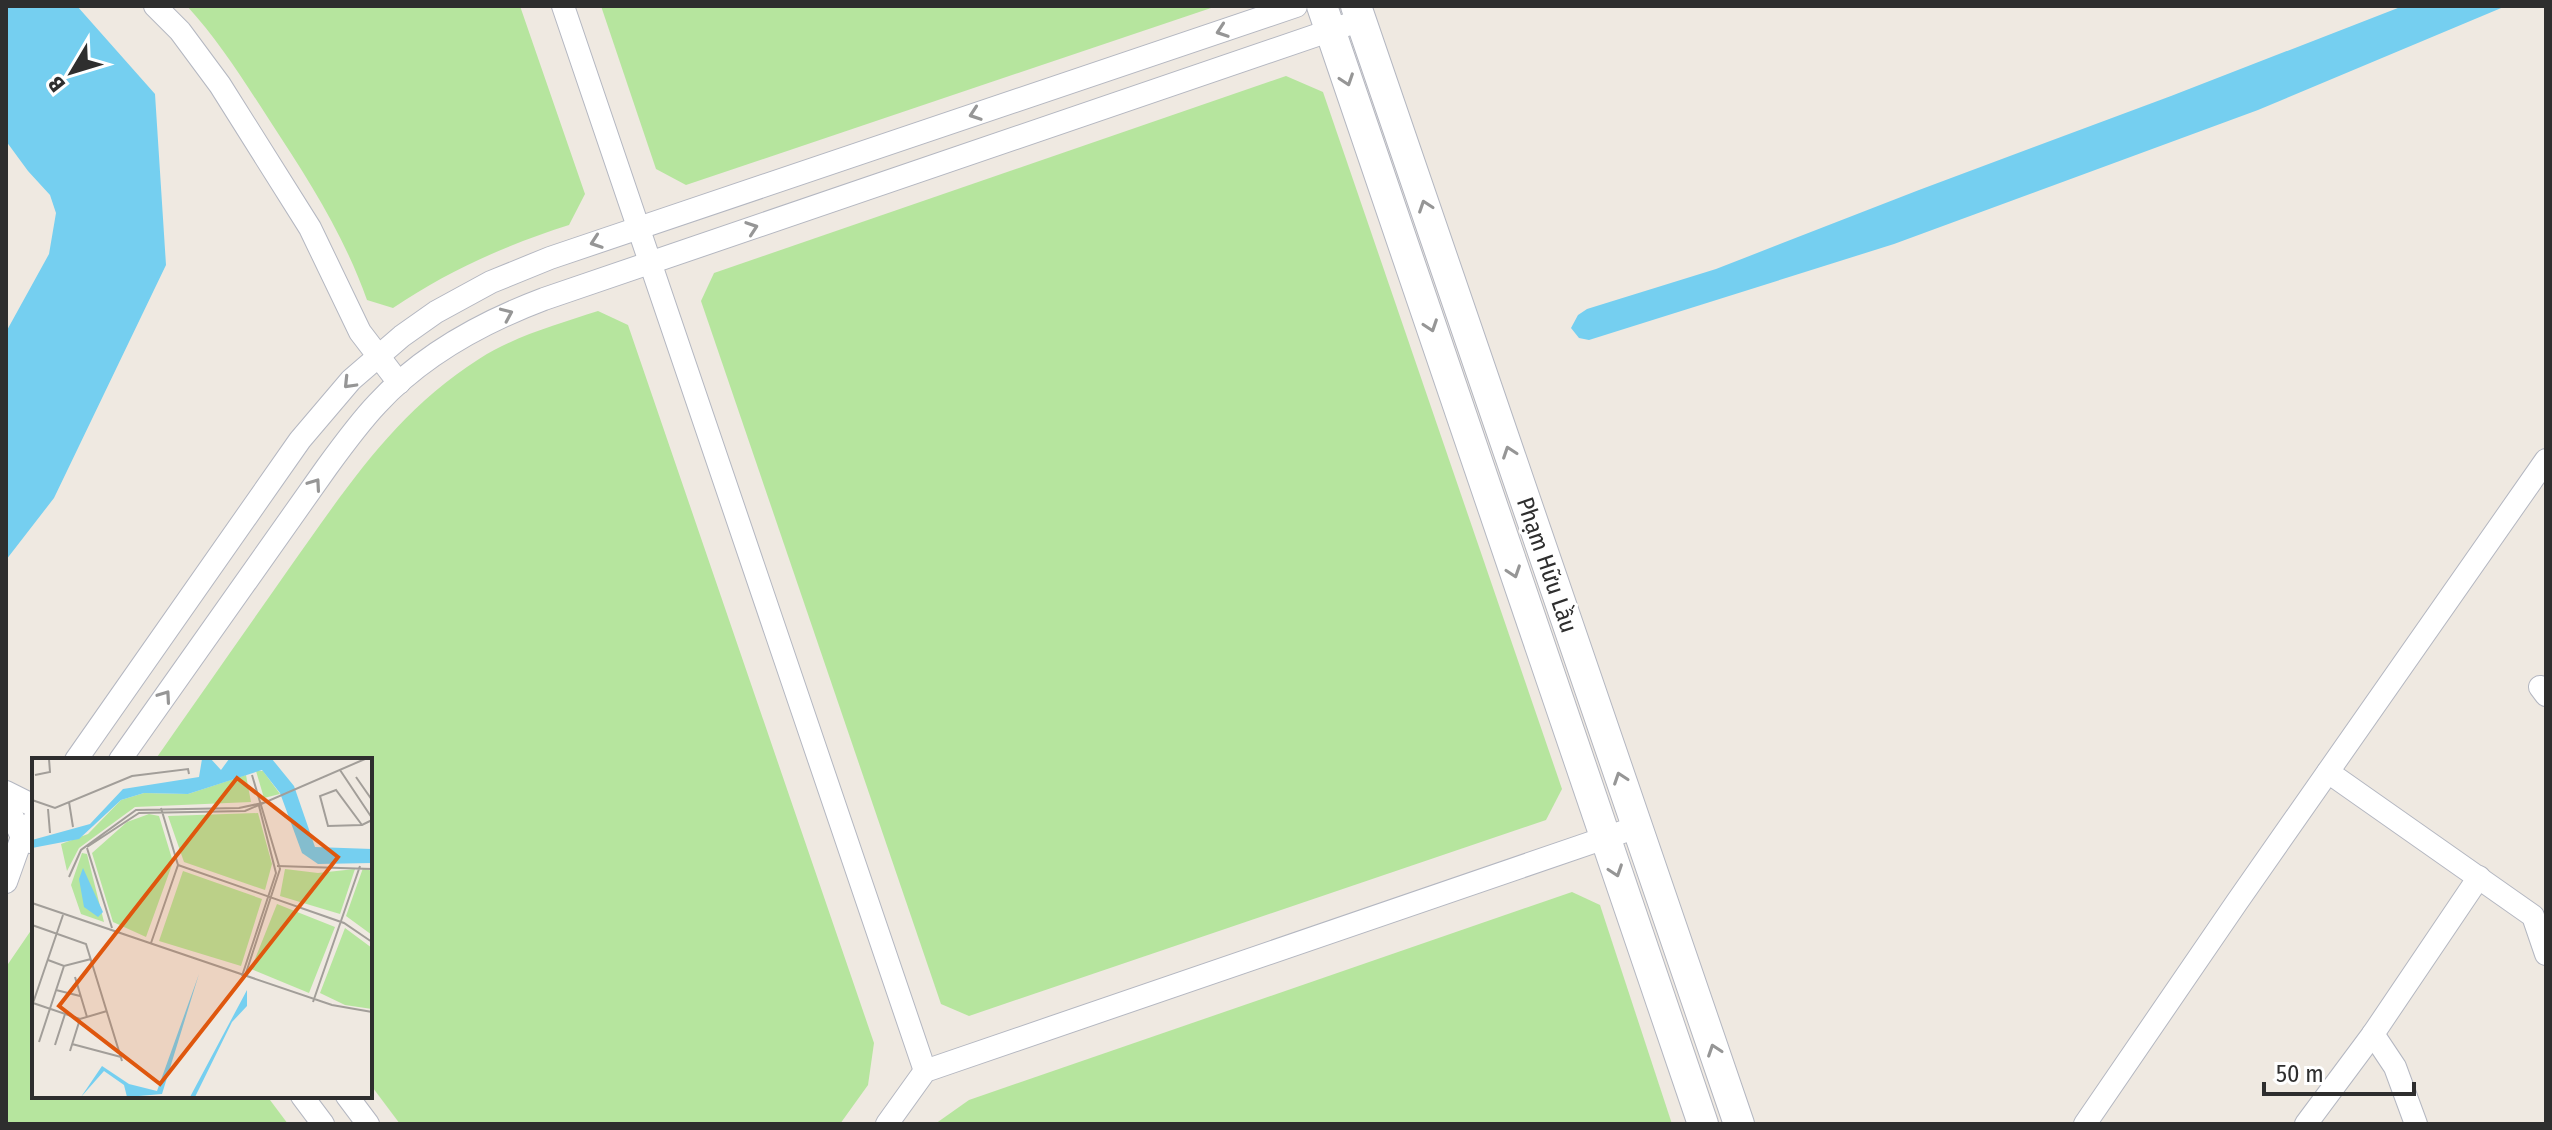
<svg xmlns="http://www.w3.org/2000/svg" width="2552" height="1130" font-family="'Fira Sans Condensed',sans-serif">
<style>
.green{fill:#b6e59e}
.water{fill:#75cff0}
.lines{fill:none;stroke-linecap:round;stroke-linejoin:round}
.street-casing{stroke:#b4b7c1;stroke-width:24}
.secondary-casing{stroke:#b4b7c1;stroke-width:32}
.street{stroke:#fff;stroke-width:22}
.secondary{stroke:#fff;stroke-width:30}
.oneway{stroke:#969696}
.labels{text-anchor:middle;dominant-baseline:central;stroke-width:6;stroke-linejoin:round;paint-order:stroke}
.street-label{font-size:24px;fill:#2e2e2e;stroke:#fff}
.inset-road{fill:none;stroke:#a29e99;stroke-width:2}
.view{fill:#df570e;fill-opacity:0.15;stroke:#df570e;stroke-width:4}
.inset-edge{fill:none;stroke:#2e2e2e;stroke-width:4}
</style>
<rect width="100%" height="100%" fill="#efe9e1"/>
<g class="green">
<path d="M187 6H520L585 194 569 225C506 245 448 271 393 308L367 300C344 235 308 179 270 121 244 81 219 41 187 6Z"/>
<path d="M601 6H1217L686 185 656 169Z"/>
<path d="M1286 76 1323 92 1562 789 1546 820 969 1016 941 1004 701 301 714 273Z"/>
<path d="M598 311 628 325 874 1043 868 1085 840 1124H400L370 1084V760H155C199 697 244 633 288 570 345 490 394 413 479 359 515 336 558 324 598 311Z"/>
<path d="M1572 892 1600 905 1672 1124H935L969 1100Z"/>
<path d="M34 926V1096H267L288 1124H6V967Z"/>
</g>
<g class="water">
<path d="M6 6H77L155 94 166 265 54 498 6 560V332L49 254 56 213 50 195 28 171 6 141Z"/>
<path d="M2403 6H2506L2258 110 1894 244 1589 340 1579 338 1571 328 1578 315 1587 309 1716 269 1919 190 2171 96Z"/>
</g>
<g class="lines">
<g class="street-casing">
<g id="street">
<path d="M155 6 180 31 220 85 310 228 360 332 399 383"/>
<path d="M563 6 925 1071"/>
<path d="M2540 687 2546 695"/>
<path d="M76 760 300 440 351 380 402 336 436 312 491 282 550 258 1296 6"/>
<path d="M120 760 327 467C343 445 359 423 377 404 422 355 483 322 544 299L1361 20"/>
<path d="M2328 772 2533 916 2546 954"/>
<path d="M6 792 34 806"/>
<path d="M6 803 22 837 30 842"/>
<path d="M6 882 22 837 34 820"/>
<path d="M2373 1034 2395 1067 2416 1124"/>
<path d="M302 1096 323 1124"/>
<path d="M347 1096 368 1124"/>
<path d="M887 1124 925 1071 1637 827"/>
<path d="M2085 1124 2237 902 2546 460"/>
<path d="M2306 1124 2373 1034 2479 877"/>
</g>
</g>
<g class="secondary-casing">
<g id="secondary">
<path d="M1322 6 1703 1124"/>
<path d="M1356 6 1739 1124"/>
</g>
</g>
<use href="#street" class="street"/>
<use href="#secondary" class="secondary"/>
</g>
<defs><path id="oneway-chevron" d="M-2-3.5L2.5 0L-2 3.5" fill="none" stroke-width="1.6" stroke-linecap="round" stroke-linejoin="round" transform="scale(2)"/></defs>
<g class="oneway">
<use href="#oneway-chevron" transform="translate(1222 31) rotate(161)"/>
<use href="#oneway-chevron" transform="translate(1347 80) rotate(71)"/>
<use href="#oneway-chevron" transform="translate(975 114) rotate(161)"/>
<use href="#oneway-chevron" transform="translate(1425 206) rotate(-109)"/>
<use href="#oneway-chevron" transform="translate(752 228) rotate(-19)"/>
<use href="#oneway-chevron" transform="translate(596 242) rotate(161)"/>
<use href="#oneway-chevron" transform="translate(507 314) rotate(-24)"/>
<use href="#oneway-chevron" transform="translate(1431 326) rotate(71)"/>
<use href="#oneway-chevron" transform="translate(349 383) rotate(134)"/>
<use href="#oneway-chevron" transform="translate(1509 452) rotate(-109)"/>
<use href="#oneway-chevron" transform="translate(315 484) rotate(-55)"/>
<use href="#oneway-chevron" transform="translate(1514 572) rotate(71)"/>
<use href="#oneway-chevron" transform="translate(165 696) rotate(-55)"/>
<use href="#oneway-chevron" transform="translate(1620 778) rotate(-109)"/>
<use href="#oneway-chevron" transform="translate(1616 871) rotate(71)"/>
<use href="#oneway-chevron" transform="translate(1714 1050) rotate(-109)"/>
</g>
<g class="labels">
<g class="street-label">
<text transform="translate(1547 565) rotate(71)">Phạm Hữu Lầu</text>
</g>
</g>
<g transform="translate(32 758)">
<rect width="340" height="340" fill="#efe9e1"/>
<path d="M224 13H231L248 36 232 40ZM214 17 219 44 103 49 47 90 35 113 29 86 56 76 89 42 112 35 156 36ZM226 55 240 106 233 132 152 104 136 58ZM117 56 127 58 141 104 114 179 81 164 60 95 95 64ZM50 95 55 96 72 164 49 156 39 127ZM331 110 340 113V177L314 158ZM253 111 286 115 323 111 308 156 248 138ZM151 113 230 141 209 208 127 183ZM245 146 303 169 277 235 219 211ZM313 170 340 190V251L313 247 288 235Z" fill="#b6e59e"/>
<path d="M170 1H179L189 12 197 1H240L262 28 283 89 340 91V105L286 106 270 95 248 35 230 12 156 36 112 35 89 42 47 81 0 90V82L58 66 91 31 167 19ZM51 110 71 154 66 159 52 149 47 121ZM167 216 130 336 95 339 92 327 72 313 49 339 70 308 97 326 125 333ZM215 232V248L200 264 163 339H158Z" fill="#75cff0"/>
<path class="inset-road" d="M308 12 340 60M3 17 18 14 17 1M324 19 340 42M0 42 23 50 100 18 156 11 157 16M37 44 41 69M16 51 18 75M330 67 304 32 288 38 296 68 330 67 340 62M55 89 107 55 213 53 333 1M55 90 80 170M146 107 312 165 340 184M245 108 340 111M37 119 49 92 104 52 207 50 235 44M0 145 300 247 340 254M0 167 54 186 90 303M119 185 146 107 129 50M16 202 32 208 59 201M210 218 244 115 227 48M213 218 248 111 220 17M43 219 55 259M24 232 48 238M281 244 328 108M1 245 31 157M1 245 48 261 75 253M7 284 32 208M40 286 89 299M23 287 33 256M38 293 48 261"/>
<path class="view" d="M205 20 306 99 128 326 27 248Z"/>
<rect width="340" height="340" class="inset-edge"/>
</g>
<rect width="2552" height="1130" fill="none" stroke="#2e2e2e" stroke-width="16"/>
<g transform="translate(72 72) rotate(232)" stroke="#ffffff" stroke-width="6" paint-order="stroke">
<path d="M0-6L14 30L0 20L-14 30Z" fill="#2e2e2e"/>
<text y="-12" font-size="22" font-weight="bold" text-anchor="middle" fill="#2e2e2e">B</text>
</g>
<path d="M2264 1082v12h150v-12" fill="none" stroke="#2e2e2e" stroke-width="4"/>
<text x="2276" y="1082" font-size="24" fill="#2e2e2e" stroke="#ffffff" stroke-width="6" paint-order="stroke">50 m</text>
</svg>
